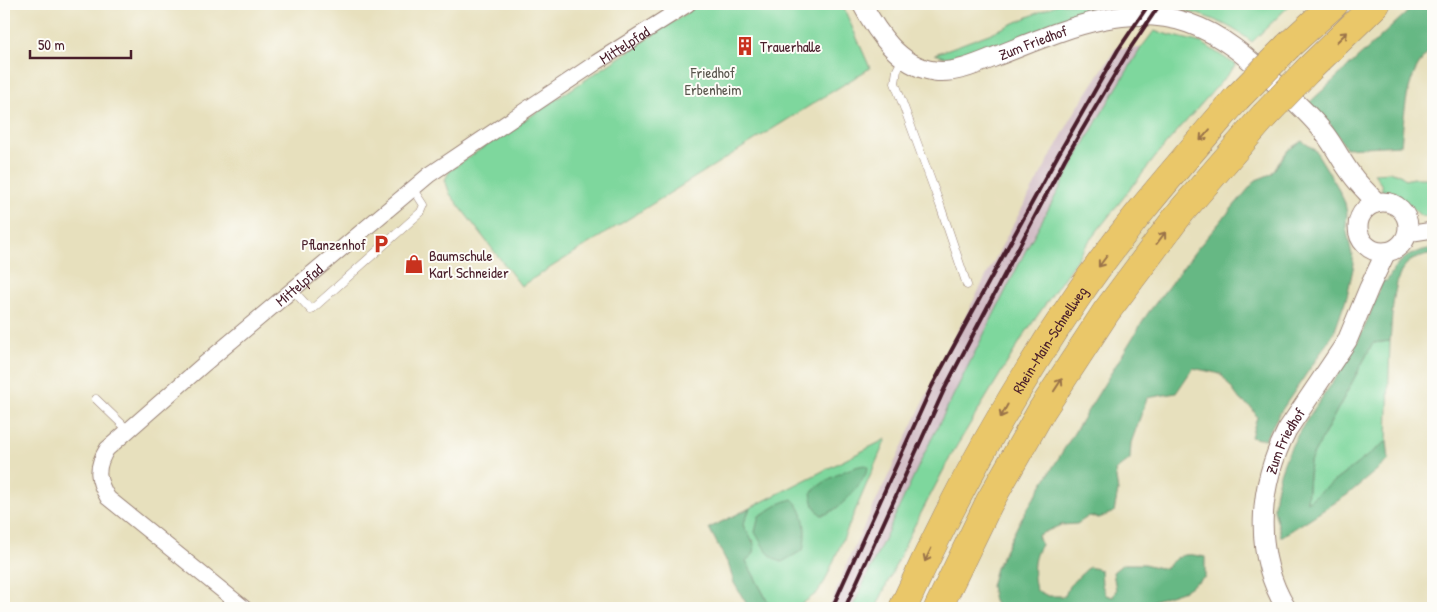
<svg xmlns="http://www.w3.org/2000/svg" width="1437" height="612" font-family="'Patrick Hand',sans-serif">
<style>
.industrial{fill:#d2bdc6}
.green{fill:#7ed79d;stroke:#647b64}
.forest{fill:#66b884;stroke:#586c58}
.lines{fill:none;stroke-linecap:round;stroke-linejoin:round}
.service-casing{stroke:#988074;stroke-width:9}
.minor-casing{stroke:#988074;stroke-width:17}
.tertiary-casing{stroke:#988074;stroke-width:21}
.motorway-casing{stroke:#988074;stroke-width:29}
.service{stroke:#fff;stroke-width:8}
.minor{stroke:#fff;stroke-width:15}
.tertiary{stroke:#fff;stroke-width:19}
.motorway{stroke:#eac769;stroke-width:28}
.rail{stroke:#4a1f2b;stroke-width:4}
.motorway-bridge-casing{stroke:#988074;stroke-width:29;stroke-linecap:butt}
.motorway-bridge{stroke:#eac769;stroke-width:28}
.oneway{stroke:#9a734a}
.labels{text-anchor:middle;dominant-baseline:central;stroke-width:4;stroke-linejoin:round;paint-order:stroke}
.street-label{font-size:15px;fill:#4a1f2b;stroke:#fdfcf7}
.poi-label{font-size:15px;fill:#4a1f2b;stroke:#fdfcf7;text-anchor:start}
.park-label{font-size:15px;fill:#5a564d;stroke:#fdfcf7}
</style>
<rect width="100%" height="100%" fill="#fdfcf7"/>
<filter id="ink" filterUnits="userSpaceOnUse"><feTurbulence type="fractalNoise" baseFrequency=".02" numOctaves="2"/><feDisplacementMap in="SourceGraphic" scale="10" xChannelSelector="R" yChannelSelector="G"/><feConvolveMatrix kernelMatrix="1 2 1 2 8 2 1 2 1" color-interpolation-filters="sRGB"/></filter>
<filter id="wash" filterUnits="userSpaceOnUse"><feTurbulence type="fractalNoise" baseFrequency=".0096" numOctaves="4" result="noise"/><feDisplacementMap in="SourceGraphic" scale="20" xChannelSelector="R" yChannelSelector="G"/><feGaussianBlur stdDeviation="1.12" result="paint"/><feColorMatrix in="noise" values="0 0 0 0 0 0 0 0 0 0 0 0 0 0 0 0 0 1.4 0 .05"/><feComposite in="paint" operator="in"/></filter>
<g filter="url(#wash)">
<rect width="100%" height="100%" fill="#e7e0bd"/>
<path class="industrial" d="M1116 48H1141L1098 119 1029 244 924 454 852 608H829L850 556 950 346 1008 234 1077 108Z"/>
<g class="green">
<path d="M700 4H842L870 68 521 286 450 194 445 180 449 172 460 163Z"/>
<path d="M1058 4H1143L1142 6 1101 8 970 56 950 59 935 54 989 34Z"/>
<path d="M1172 4H1291L1252 42C1225 21 1203 15 1171 7Z"/>
<path d="M1154 31 1202 43 1236 65 1165 145 1090 240 1024 335 953 452 909 536 876 608H852L924 454 1029 244 1098 119 1141 48Z"/>
<path d="M1391 172 1400 174 1405 180 1413 178H1433V217L1421 216 1403 200 1382 192V186L1374 173Z"/>
<path d="M1390 341 1387 441 1307 503 1310 461 1373 343Z"/>
<path d="M886 439 825 581 817 593 799 606 792 608H771L746 561 754 541 747 534 743 525 750 508Z"/>
</g>
<g class="forest">
<path d="M1416 4H1433V48C1429 53 1423 57 1420 63 1405 86 1404 118 1401 145L1346 148 1330 124 1309 103Z"/>
<path d="M1302 141 1315 150 1336 184 1345 203 1347 214 1346 227 1354 264 1347 296 1334 333 1279 414 1265 439H1259L1251 437 1257 417 1252 408 1240 400 1221 374 1193 368 1176 393 1147 398 1131 443 1130 459 1115 471 1118 491 1114 512 1099 518 1089 516 1077 524 1061 525 1038 535 1041 545C1031 559 1033 575 1036 590L1048 596H1065L1069 586 1089 567 1101 570 1102 585 1106 595 1113 597 1116 590 1113 572 1123 564H1144L1165 569C1179 553 1185 553 1205 557V577L1185 590 1131 608H998L994 601 991 586 996 568 1021 519 1148 313 1197 249 1256 180 1271 174 1288 150Z"/>
<path d="M1433 248V254C1425 256 1415 257 1408 263 1392 275 1392 322 1390 341L1373 343 1310 461 1307 502 1387 441 1389 460 1347 495 1281 537C1280 528 1274 514 1274 507 1278 443 1325 401 1354 348 1366 327 1374 304 1382 281H1387C1398 259 1410 252 1433 248Z"/>
<path d="M866 465 868 468C864 483 836 515 821 515L814 506 811 493C822 481 850 466 866 465Z"/>
<path d="M792 499C806 511 807 533 803 550L782 562C768 558 762 544 755 532L759 516 781 503Z"/>
<path d="M750 508 743 525C749 538 764 549 746 561L771 608H749L734 583 729 566 709 528Z"/>
</g>
</g>
<g filter="url(#ink)">
<g class="lines">
<g class="service-casing">
<g id="service">
<path d="M903 58 897 70 895 83 940 205 967 285"/>
<path d="M292 289 311 310 421 212 424 205 413 188"/>
<path d="M96 399 128 430"/>
</g>
</g>
<g class="minor-casing">
<g id="minor">
<path d="M1407 234 1433 230"/>
<path id="s1" d="M244 608 108 498C97 480 95 468 107 449L203 365 429 175 597 62 688 4"/>
</g>
</g>
<g class="tertiary-casing">
<g id="tertiary">
<path id="s2" d="M862 4C877 32 899 66 934 71 956 74 979 63 999 55 1059 32 1123 1 1188 23 1223 35 1248 58 1275 83 1292 99 1311 115 1325 134 1335 147 1342 162 1352 175 1359 185 1369 194 1377 203"/>
<circle cx="1383" cy="227" r="25"/>
<path id="s3" d="M1286 608C1253 553 1258 486 1287 430L1347 341 1369 288 1386 252"/>
</g>
</g>
<g class="motorway-casing">
<g id="motorway">
<path d="M1288 46 1334 4"/>
<path d="M1308 70 1376 4"/>
<path id="s4" d="M903 608C952 500 1009 396 1076 298 1124 227 1181 163 1237 98"/>
<path d="M938 608 989 503 1042 410 1106 312 1180 213 1264 116"/>
</g>
</g>
<use href="#service" class="service"/>
<use href="#minor" class="minor"/>
<use href="#tertiary" class="tertiary"/>
<use href="#motorway" class="motorway"/>
<g class="rail">
<path d="M832 608 932 386 1058 155 1118 50 1149 4"/>
<path d="M845 608 944 390 1065 159 1131 47 1160 4"/>
</g>
<g class="motorway-bridge-casing">
<g id="motorway-bridge">
<path d="M1237 98 1288 46"/>
<path d="M1264 116 1308 70"/>
</g>
</g>
<use href="#motorway-bridge" class="motorway-bridge"/>
</g>
<defs><path id="oneway-shaft" d="M-6 0H5M1.5-3L5.5 0L1.5 3" fill="none" stroke-width="1.6" stroke-linecap="round" stroke-linejoin="round" transform="scale(1.25)"/></defs>
<g class="oneway">
<use href="#oneway-shaft" transform="translate(1342 37) rotate(-44)"/>
<use href="#oneway-shaft" transform="translate(1205 135) rotate(131)"/>
<use href="#oneway-shaft" transform="translate(1161 238) rotate(-53)"/>
<use href="#oneway-shaft" transform="translate(1103 261) rotate(127)"/>
<use href="#oneway-shaft" transform="translate(1058 385) rotate(-57)"/>
<use href="#oneway-shaft" transform="translate(1004 411) rotate(119)"/>
<use href="#oneway-shaft" transform="translate(928 555) rotate(116)"/>
</g>
</g>
<defs>
<g id="building-bare" transform="scale(1.5)"><path d="M-4-6H4V6H1V3H-1V6H-4ZM-2.5-4.3h1.7v1.8h-1.7ZM.8-4.3h1.7v1.8H.8ZM-2.5-1h1.7V.8h-1.7ZM.8-1h1.7V.8H.8Z" fill="#c8321e" stroke="#fdfcf7" stroke-width="2.5" paint-order="stroke"/></g>
<g id="parking-bare" transform="scale(1.5)"><path d="M-3.5-5.5H1a3.5 3.5 0 0 1 0 7H-1V5.5H-3.5ZM-1-3.4V-.6H.8a1.4 1.4 0 0 0 0-2.8Z" fill="#c8321e" stroke="#fdfcf7" stroke-width="2.5" paint-order="stroke"/></g>
<g id="shop-bare" transform="scale(1.5)"><path d="M-5-2.5h2.3a2.7 3.5 0 0 1 5.4 0H5L5.5 6h-11ZM-1.5-2.5h3a1.5 2.3 0 0 0-3 0Z" fill="#c8321e" stroke="#fdfcf7" stroke-width="2.5" paint-order="stroke"/></g>
</defs>
<g fill-rule="evenodd">
<use href="#building-bare" x="745" y="46"/>
<use href="#parking-bare" x="381" y="244"/>
<use href="#shop-bare" x="414" y="264"/>
</g>
<g class="labels">
<g class="street-label">
<text stroke="none"><textPath href="#s2" startOffset="206">Zum Friedhof</textPath></text>
<text stroke="none"><textPath href="#s1" startOffset="885">Mittelpfad</textPath></text>
<text stroke="none"><textPath href="#s1" startOffset="480">Mittelpfad</textPath></text>
<text stroke="none"><textPath href="#s4" startOffset="306">Rhein-Main-Schnellweg</textPath></text>
<text stroke="none"><textPath href="#s3" startOffset="175">Zum Friedhof</textPath></text>
</g>
<g class="poi-label">
<text x="760" y="46">Trauerhalle</text>
<text x="366" y="244" text-anchor="end">Pflanzenhof</text>
<text x="429" y="255">Baumschule<tspan x="429" dy="17">Karl Schneider</tspan></text>
</g>
<g class="park-label">
<text x="713" y="72">Friedhof<tspan x="713" dy="17">Erbenheim</tspan></text>
</g>
</g>
<rect width="1437" height="612" fill="none" stroke="#fdfcf7" stroke-width="20"/>
<path d="M30 50v8h101v-8" fill="none" stroke="#4a1f2b" stroke-width="2.5"/>
<text x="38" y="50" font-size="15" fill="#4a1f2b" stroke="#fdfcf7" stroke-width="4" paint-order="stroke">50 m</text>
</svg>
